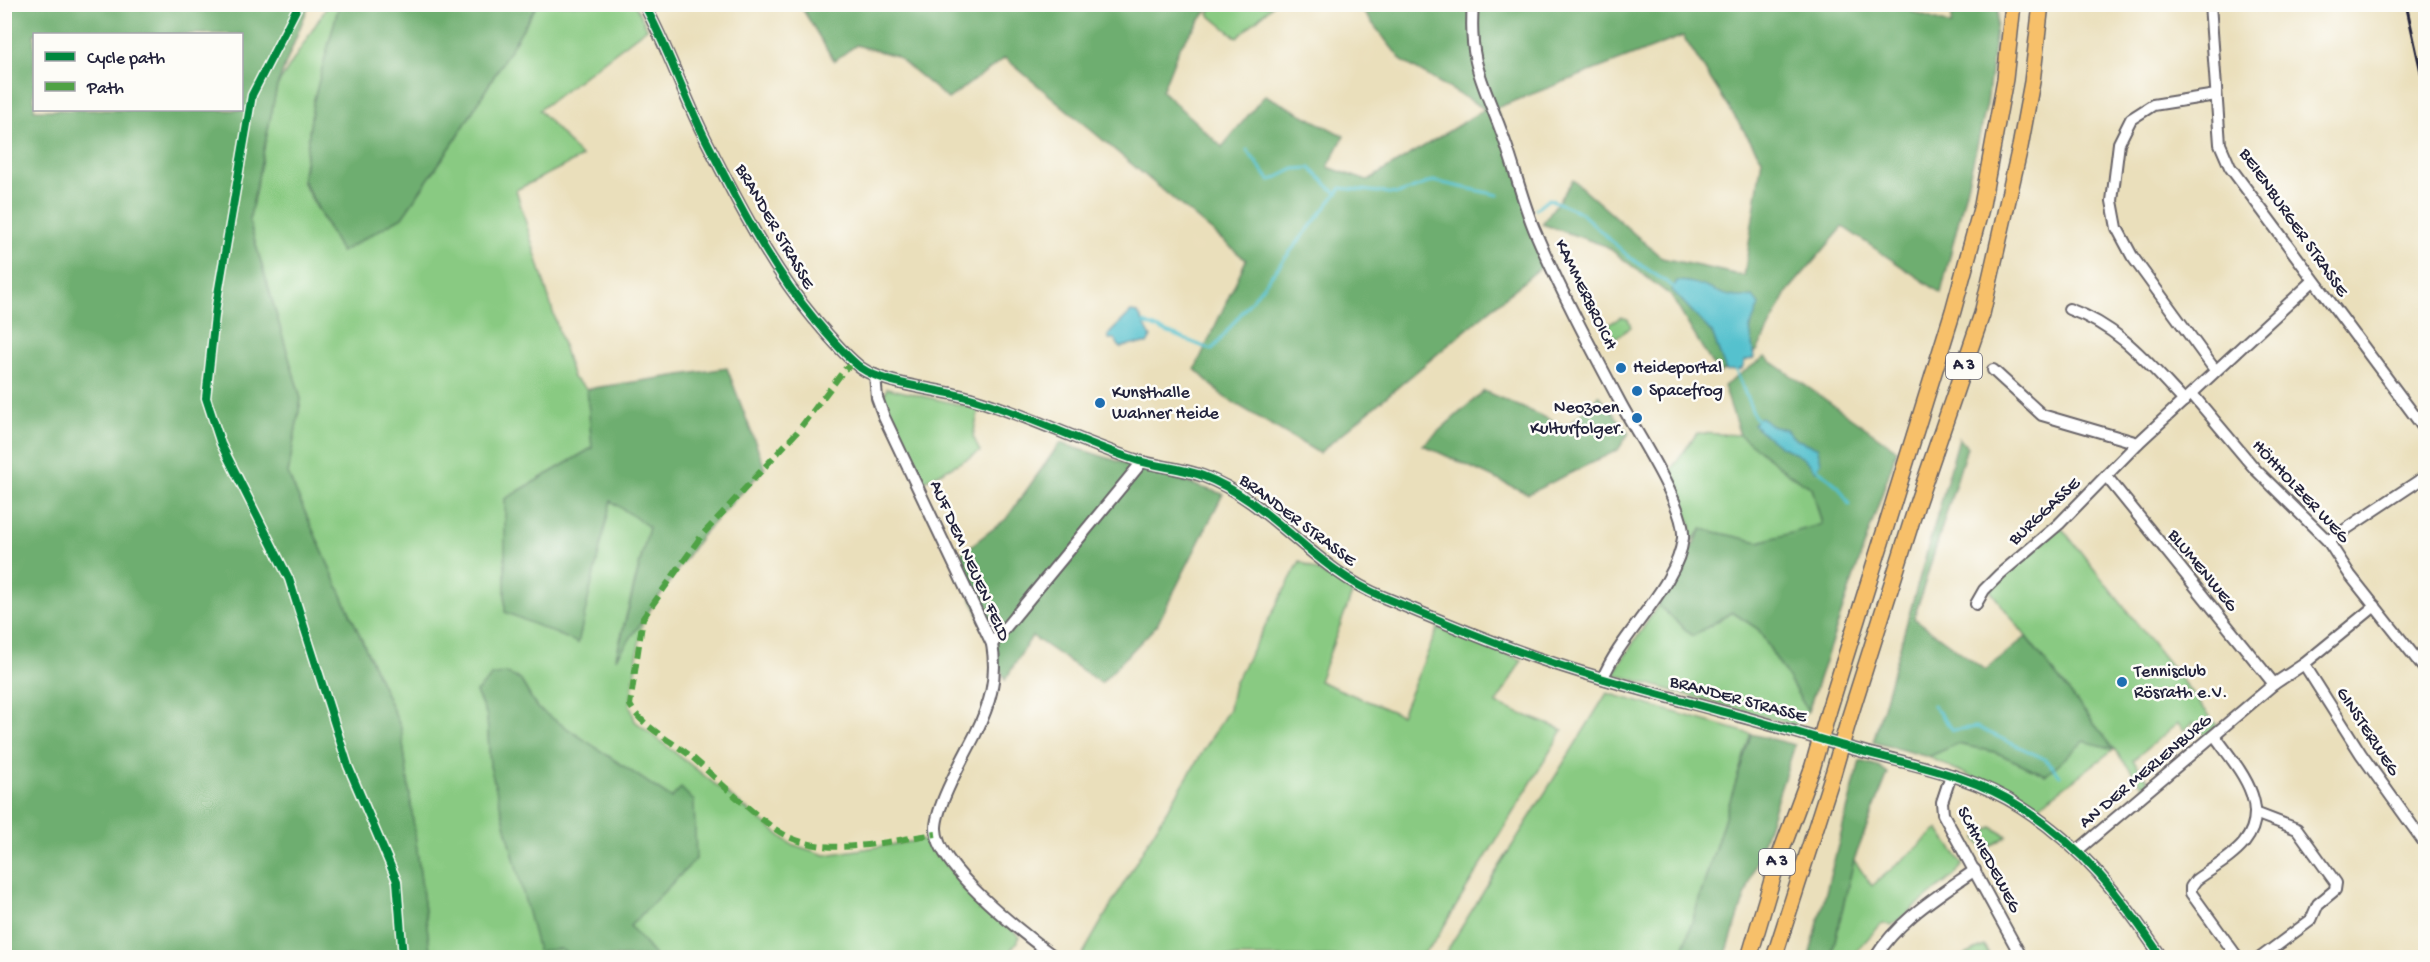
<svg xmlns="http://www.w3.org/2000/svg" width="2430" height="962" font-family="'Gochi Hand',sans-serif">
<style>
.green{fill:#89ca82;stroke:#56765e;stroke-width:1.5}
.forest{fill:#6eae70;stroke:#486856;stroke-width:1.5;fill-rule:evenodd}
.water{fill:#55c1ce;stroke:#3c7284;stroke-width:1.5}
.lines{fill:none;stroke-linecap:round;stroke-linejoin:round}
.stream{stroke:#55c1ce;stroke-width:3}
.minor-casing{stroke:#686468;stroke-width:14}
.highway-casing{stroke:#686468;stroke-width:18}
.minor{stroke:#fff;stroke-width:10}
.highway{stroke:#f7c06b;stroke-width:15}
.rail{stroke:#22223b;stroke-width:3}
.highway-bridge-casing{stroke:#686468;stroke-width:18;stroke-linecap:butt}
.highway-bridge{stroke:#f7c06b;stroke-width:15}
.quiet{stroke:#50a245;stroke-width:6;stroke-dasharray:12 6;stroke-linecap:butt}
.cycleway-casing{stroke:#fdfcf7;stroke-width:11}
.cycleway{stroke:#00873e;stroke-width:8}
.poi-dot{fill:#1f6fb2;stroke:#fdfcf7;stroke-width:2}
.labels{text-anchor:middle;dominant-baseline:central;stroke-width:5;stroke-linejoin:round;paint-order:stroke}
.shield{fill:#fdfcf7;stroke:#646373;stroke-width:1.5}
.shield-label{font-size:16px;font-weight:bold;fill:#22223b}
.street-label{font-size:18px;fill:#22223b;stroke:#fdfcf7}
.poi-label{font-size:18px;fill:#22223b;stroke:#fdfcf7;text-anchor:start}
</style>
<rect width="100%" height="100%" fill="#fdfcf7"/>
<filter id="ink" filterUnits="userSpaceOnUse"><feTurbulence type="fractalNoise" baseFrequency=".0167" numOctaves="2"/><feDisplacementMap in="SourceGraphic" scale="12" xChannelSelector="R" yChannelSelector="G"/><feConvolveMatrix kernelMatrix="1 2 1 2 8 2 1 2 1" color-interpolation-filters="sRGB"/></filter>
<filter id="wash" filterUnits="userSpaceOnUse"><feTurbulence type="fractalNoise" baseFrequency=".008" numOctaves="4" result="noise"/><feDisplacementMap in="SourceGraphic" scale="24" xChannelSelector="R" yChannelSelector="G"/><feGaussianBlur stdDeviation="1.35" result="paint"/><feColorMatrix in="noise" values="0 0 0 0 0 0 0 0 0 0 0 0 0 0 0 0 0 1.4 0 .05"/><feComposite in="paint" operator="in"/></filter>
<g filter="url(#wash)">
<rect width="100%" height="100%" fill="#eadfbb"/>
<g class="green">
<path d="M328 5H339L313 106 302 181 341 252 402 217 456 139 537 5H635L647 28 539 110 582 157 516 190 573 378 587 389 592 448 505 499 578 643 610 500 649 527 616 656 643 618 630 705 635 721 791 844 825 855 922 840 932 845 963 887 1020 937 1006 957H656L630 926 696 859 671 798 537 708 520 679 476 692 487 716 490 766 560 949 573 957H431L401 728 288 474 301 399 249 221 277 86Z"/>
<path d="M1213 5V4L1273 5 1237 38 1208 14Z"/>
<path d="M1621 317 1628 319 1631 327 1615 338 1608 325Z"/>
<path d="M887 388 979 409 973 436 980 452 921 483 881 402Z"/>
<path d="M1697 433 1740 435 1789 474 1812 488 1822 525 1759 542 1702 529 1691 542V526L1667 475Z"/>
<path d="M2061 527 2217 725 2204 735 2193 723 2184 730 2178 723 2133 760 2149 781 2143 786 2114 749 2038 807 1928 757 1957 744 1995 752 2046 775 2084 741 2113 748 1989 589Z"/>
<path d="M1300 561 1353 591 1319 681 1401 715 1438 628 1522 660 1496 704 1563 730 1435 941 1419 957H1081L1147 843 1229 709 1234 684Z"/>
<path d="M1658 605 1693 636 1732 612 1758 629 1808 711 1794 725 1613 674Z"/>
<path d="M1607 693 1751 734 1681 957H1443Z"/>
<path d="M1992 827 2007 836 1988 848 1986 845 1982 847 1976 838Z"/>
<path d="M1938 829 1963 864 1955 875 1892 925 1882 923 1851 957 1831 958 1854 860 1872 886Z"/>
<path d="M1984 946 1991 957H1961Z"/>
</g>
<g class="forest">
<path d="M5 4 309 5 277 86 249 221 301 399 288 474 401 728 431 957H5ZM34 34H242V110H34Z"/>
<path d="M1907 4 1910 11 1951 25 1953 5H1999L1987 104 1941 293 1843 227 1788 291 1757 351 1718 374 1671 296 1606 246 1542 224 1573 180 1662 258 1744 276 1762 159 1683 36 1496 108 1546 263 1319 453 1224 397 1195 369 1246 260 1005 58 948 99 896 56 856 45 834 61 800 5H1211L1179 48 1162 91 1222 147 1265 95 1344 136 1328 167 1367 181 1485 109 1402 61 1358 5Z"/>
<path d="M339 5H537L456 139 402 217 341 252 303 180 313 103Z"/>
<path d="M1765 357 1897 450 1808 711 1758 629 1732 612 1693 636 1658 605 1702 529 1759 542 1822 524 1812 488 1789 474 1740 435 1724 386Z"/>
<path d="M727 368 765 468 702 535 616 659 649 527 611 501 578 643 505 612V499L592 448 587 389Z"/>
<path d="M1484 391 1567 427 1599 395 1629 433 1618 450 1528 494 1423 445Z"/>
<path d="M1959 438 1967 447 1914 618 1985 670 2026 637 2114 749 2084 741 2046 775 1995 752 1957 744 1928 757 1873 742Z"/>
<path d="M1060 443 1223 494 1157 625 1101 683 1032 636 1005 680 955 558 1006 519Z"/>
<path d="M505 673 520 679 537 708 671 798 681 788 694 801 696 859 630 926 656 957H573L560 949 538 951 490 766 487 716 476 692 492 676Z"/>
<path d="M1751 734 1795 745 1725 957H1681Z"/>
<path d="M1860 761 1878 766 1888 773 1854 860 1831 957H1809Z"/>
</g>
<g class="water">
<path d="M1677 281C1709 281 1719 302 1753 296L1759 305 1750 328 1754 358 1745 361 1742 369 1726 371 1712 333 1672 290Z"/>
<path d="M1131 312 1138 313 1151 337 1147 344H1132L1120 348 1115 339H1109L1108 335Z"/>
<path d="M1760 417 1774 427 1786 429 1795 439 1817 447 1821 462 1816 471C1803 455 1798 455 1780 446 1777 444 1757 428 1753 424Z"/>
</g>
<g class="lines">
<g class="stream">
<path d="M1247 150 1270 181 1294 169 1310 168 1337 194"/>
<path d="M1536 209 1549 199 1580 212 1629 257 1675 288"/>
<path d="M1144 323 1212 350 1341 188 1398 194 1433 181 1498 195"/>
<path d="M1735 368 1755 418 1759 421"/>
<path d="M1814 466 1839 487 1849 504"/>
<path d="M1933 705 1953 730 1977 727 2045 759 2060 775"/>
</g>
</g>
</g>
<g filter="url(#ink)">
<g class="lines">
<g class="minor-casing">
<g id="minor">
<path d="M644 4C667 46 682 91 703 134 735 197 769 265 815 320 829 336 844 355 861 368 885 385 940 389 970 398 1028 415 1082 443 1139 461 1160 467 1182 468 1203 476 1271 501 1313 569 1383 597 1427 615 1470 634 1515 650 1583 675 1654 693 1724 712 1770 724 1815 738 1861 751 1916 766 1972 775 2021 807 2083 847 2121 897 2162 958"/>
<path d="M1473 4C1468 66 1485 85 1504 139 1515 169 1522 200 1534 229 1559 288 1591 348 1621 404 1637 434 1686 507 1683 538 1678 586 1621 633 1603 678"/>
<path d="M2210 4 2220 144 2230 167 2426 431"/>
<path d="M2069 309C2120 327 2148 363 2184 401"/>
<path d="M1993 370 2042 415 2138 443"/>
<path d="M2215 370 2132 256 2117 228 2112 201 2119 143 2131 119 2153 105 2216 95"/>
<path d="M875 375 877 398 884 417 992 644C998 679 990 704 975 735 964 757 937 804 936 827 934 866 1025 935 1056 958"/>
<path d="M2192 394 2255 469 2328 541 2350 575 2426 671"/>
<path d="M2107 477 2274 684"/>
<path d="M2328 541 2426 476"/>
<path d="M1976 604 1984 590 2000 574 2059 524 2138 443 2313 281"/>
<path d="M992 644 1142 462"/>
<path d="M2304 664 2361 754 2426 845"/>
<path d="M2215 736C2236 766 2274 805 2244 843 2232 858 2211 869 2196 880L2191 887V893L2238 958"/>
<path d="M1951 775 1942 802 1943 814 2022 958"/>
<path d="M2255 813 2297 829 2336 883 2335 890 2318 904 2311 920 2260 958"/>
<path d="M2078 850 2274 684 2304 664 2375 606"/>
<path d="M1875 958C1899 919 1938 896 1975 870"/>
</g>
</g>
<g class="highway-casing">
<g id="highway">
<path d="M1828 713 1953 311 1982 205 2005 79 2013 4"/>
<path d="M1849 719 1918 501 1982 314 2020 147 2032 82 2041 4"/>
<path d="M1749 958 1778 860 1812 769"/>
<path d="M1774 958 1833 774"/>
</g>
</g>
<use href="#minor" class="minor"/>
<use href="#highway" class="highway"/>
<path class="rail" d="M2406 4 2426 95"/>
<g class="highway-bridge-casing">
<g id="highway-bridge">
<path d="M1812 769 1828 713"/>
<path d="M1833 774 1849 719"/>
</g>
</g>
<use href="#highway-bridge" class="highway-bridge"/>
<path class="quiet" d="M855 363 845 369 797 432 702 535 643 618 630 705C641 726 673 742 692 757 715 777 766 828 791 838 836 857 890 840 936 834"/>
<g class="cycleway-casing">
<g id="cycleway">
<path d="M299 4 252 95 216 306 206 398 221 444 289 579 348 766 397 881 403 958"/>
<path d="M644 4C667 46 682 91 703 134 735 197 769 265 815 320 829 336 844 355 861 368 885 385 940 389 970 398 1028 415 1082 443 1139 461 1160 467 1182 468 1203 476 1271 501 1313 569 1383 597 1427 615 1470 634 1515 650 1583 675 1654 693 1724 712 1770 724 1815 738 1861 751 1916 766 1972 775 2021 807 2083 847 2121 897 2162 958"/>
</g>
</g>
<use href="#cycleway" class="cycleway"/>
</g>
</g>
<g class="poi-dot">
<circle cx="1621" cy="368" r="6"/>
<circle cx="1637" cy="391" r="6"/>
<circle cx="1100" cy="403" r="6"/>
<circle cx="1637" cy="418" r="6"/>
<circle cx="2122" cy="682" r="6"/>
</g>
<g class="labels">
<g class="shield">
<rect x="1946" y="353" width="36" height="26" rx="4.5"/>
<rect x="1759" y="849" width="36" height="26" rx="4.5"/>
</g>
<g class="shield-label">
<text x="1964" y="366">A 3</text>
<text x="1777" y="862">A 3</text>
</g>
<g class="street-label">
<text transform="translate(2293 223) rotate(55)">BEIENBURGER STRASSE</text>
<text transform="translate(774 227) rotate(60)">BRANDER STRASSE</text>
<text transform="translate(1585 295) rotate(64)">KAMMERBROICH</text>
<text transform="translate(2300 492) rotate(47)">HÖHHOLZER WEG</text>
<text transform="translate(2045 512) rotate(-43)">BURGGASSE</text>
<text transform="translate(1297 521) rotate(37)">BRANDER STRASSE</text>
<text transform="translate(969 561) rotate(66)">AUF DEM NEUEN FELD</text>
<text transform="translate(2202 571) rotate(51)">BLUMENWEG</text>
<text transform="translate(1738 700) rotate(15)">BRANDER STRASSE</text>
<text transform="translate(2367 732) rotate(57)">GINSTERWEG</text>
<text transform="translate(2146 772) rotate(-40)">AN DER MERLENBURG</text>
<text transform="translate(1988 860) rotate(62)">SCHMIEDEWEG</text>
</g>
<g class="poi-label">
<text x="1633" y="368">Heideportal</text>
<text x="1649" y="391">Spacefrog</text>
<text x="1112" y="393">Kunsthalle<tspan x="1112" dy="21">Wahner Heide</tspan></text>
<text x="1625" y="408" text-anchor="end">Neozoen.<tspan x="1625" dy="21">Kulturfolger.</tspan></text>
<text x="2134" y="672">Tennisclub<tspan x="2134" dy="21">Rösrath e.V.</tspan></text>
</g>
</g>
<rect width="2430" height="962" fill="none" stroke="#fdfcf7" stroke-width="24"/>
<rect x="33" y="33" width="210" height="78" fill="#fdfcf7" stroke="#a5a5ac" stroke-width="1.5"/>
<rect x="45" y="52" width="30" height="9" fill="#00873e" stroke="#a5a5ac" stroke-width="1.5"/>
<text x="87" y="63" font-size="18" fill="#22223b">Cycle path</text>
<rect x="45" y="82" width="30" height="9" fill="#50a245" stroke="#a5a5ac" stroke-width="1.5"/>
<text x="87" y="93" font-size="18" fill="#22223b">Path</text>
</svg>
